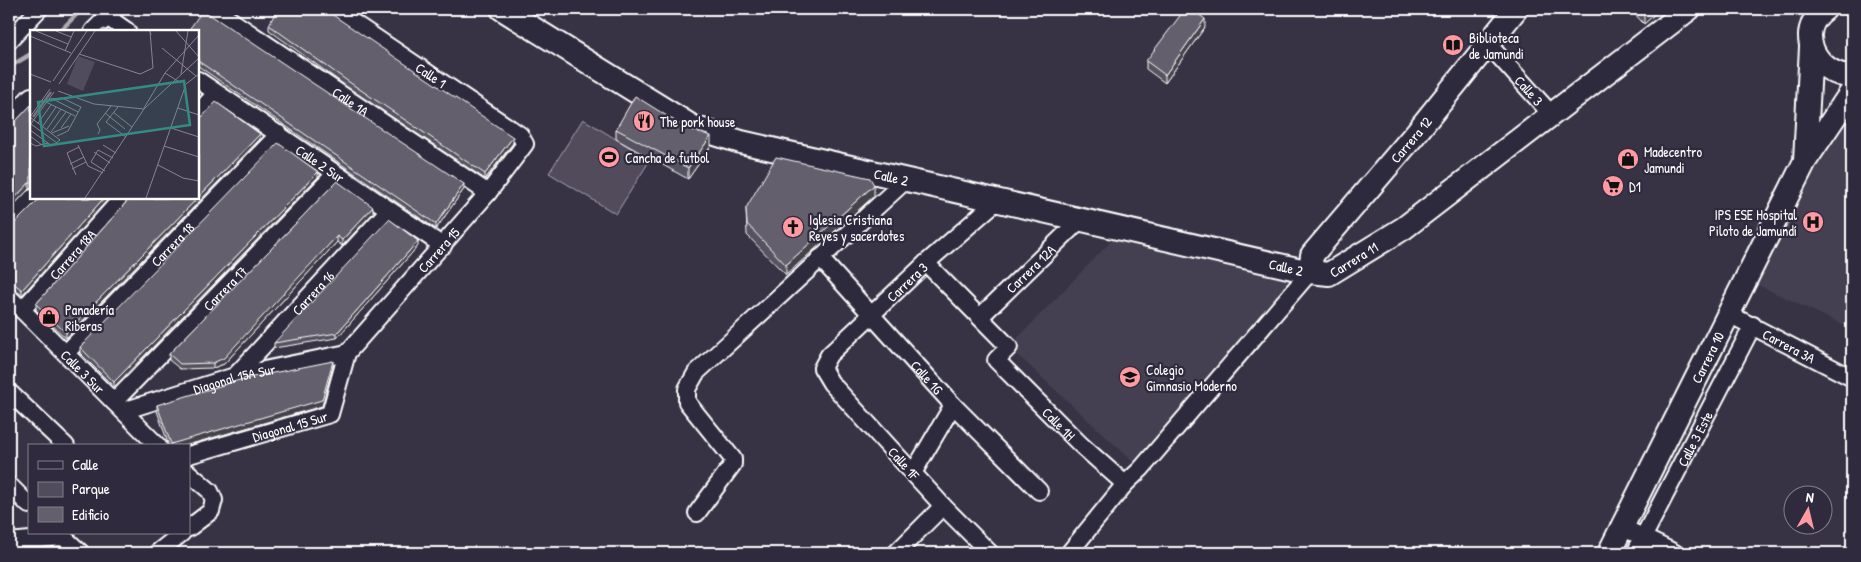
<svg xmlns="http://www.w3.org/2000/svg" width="1861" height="562" font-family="'Patrick Hand',sans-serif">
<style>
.built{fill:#444051}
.green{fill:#514c5c;stroke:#a8a6ae}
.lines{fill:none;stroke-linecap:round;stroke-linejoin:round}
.stream{stroke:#adabb2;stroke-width:4.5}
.minor-casing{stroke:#fff;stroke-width:20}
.secondary-casing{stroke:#fff;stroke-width:26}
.minor{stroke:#2f2a3d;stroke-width:16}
.secondary{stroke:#2f2a3d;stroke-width:22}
.wall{fill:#55525e;stroke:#fff}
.shaded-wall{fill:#45424c;stroke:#fff}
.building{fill:#635f6d;stroke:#fff}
.labels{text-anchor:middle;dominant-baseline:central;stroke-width:4.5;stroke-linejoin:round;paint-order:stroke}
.poi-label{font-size:14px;fill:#fff;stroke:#2f2a3d;text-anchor:start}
.street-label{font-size:14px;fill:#fff;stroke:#2f2a3d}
.inset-river{fill:none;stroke:#76737f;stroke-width:2.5}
.inset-road{fill:none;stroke:#87858f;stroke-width:1}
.view{fill:#338b84;fill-opacity:0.15;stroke:#338b84;stroke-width:2.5}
.inset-edge{fill:none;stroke:#fff;stroke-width:2.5}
</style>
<rect width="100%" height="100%" fill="#373345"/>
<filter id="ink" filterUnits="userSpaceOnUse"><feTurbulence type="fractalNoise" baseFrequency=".02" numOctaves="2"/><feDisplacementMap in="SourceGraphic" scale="10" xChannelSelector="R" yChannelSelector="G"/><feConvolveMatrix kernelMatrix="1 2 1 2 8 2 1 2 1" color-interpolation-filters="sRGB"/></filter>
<g filter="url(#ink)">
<g class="built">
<path d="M1841 108 1852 119V329L1745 279Z"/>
<path d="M1123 229 1310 272 1141 469 1009 347Z"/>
</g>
<path class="green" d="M583 119 650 160 616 214 549 173Z"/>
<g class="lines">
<g class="stream">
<path d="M60 31 82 9"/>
<path d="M9 67 31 54"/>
</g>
<g class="minor-casing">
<g id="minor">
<path id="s1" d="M214 9 488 193"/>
<path d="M107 17 127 31"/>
<path d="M93 31 115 9"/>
<path d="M9 41 39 9"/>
<path id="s2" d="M1488 44 1552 115"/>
<path id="s3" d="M198 80 443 246"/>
<path d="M198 113 216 93"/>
<path d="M9 120 31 96"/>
<path d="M9 222 32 198"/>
<path id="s4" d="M820 258 953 405 1039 491"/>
<path id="s5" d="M926 263 1009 347 996 360 1081 445 1125 484"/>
<path id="s6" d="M9 297 158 446"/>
<path id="s7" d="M22 310 122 198"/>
<path id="s8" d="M1727 313 1852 378"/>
<path id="s9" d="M980 317 1081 219"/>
<path id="s10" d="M66 353 279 134"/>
<path id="s11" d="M235 376 389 210"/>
<path d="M9 392 66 446"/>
<path id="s12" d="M114 402 335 174"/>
<path id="s13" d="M123 411 235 376 347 353"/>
<path id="s14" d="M189 455 330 414 347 353 488 193 525 144 520 135 333 9"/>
<path d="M189 473 210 491 214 500 211 511 189 528"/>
<path d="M913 473 953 405"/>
<path d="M9 485 29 505"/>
<path d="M697 513 733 464V459L687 402V389L696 373 907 179"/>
<path d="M1622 527 1675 553"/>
<path d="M59 533 81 553"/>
<path d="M9 542 62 537"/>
<path d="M157 553 182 533"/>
<path d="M896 553 943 506"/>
<path id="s15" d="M990 553 943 506 831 383 822 368 829 355 926 263 998 200"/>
<path d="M1069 553 1125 484 1141 469 1310 272"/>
<path id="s16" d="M1635 553 1753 325"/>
</g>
</g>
<g class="secondary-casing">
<g id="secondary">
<path id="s17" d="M502 9 693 127 741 142 1310 272 1329 274 1404 228 1689 9"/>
<path d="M1825 9C1793 32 1817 76 1852 76"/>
<path d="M1805 160 1811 47"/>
<path id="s18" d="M1310 272 1312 255 1416 133 1516 9"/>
<path id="s19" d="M1609 553 1805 161 1852 91"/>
</g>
</g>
<use href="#minor" class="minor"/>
<use href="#secondary" class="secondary"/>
</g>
<g class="wall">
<path d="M1630 9H1660L1644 24Z"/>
<path d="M269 25 513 143 485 179 346 86 269 30Z"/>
<path d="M1205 27 1165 83 1146 69V61Z"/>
<path d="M198 31 464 189 436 229 198 66Z"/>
<path d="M31 105V189H29L16 121Z"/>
<path d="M616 129 711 146 688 179 616 139Z"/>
<path d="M260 139 66 338 36 310V304L129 199Z"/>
<path d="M318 177 114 387 80 353V347Z"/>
<path d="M337 181 373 213 342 246 337 242 224 364 213 368 180 369 169 360V354Z"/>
<path d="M874 196 786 275 747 235 746 208Z"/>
<path d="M40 198H109L22 295 12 288H9V225L12 226Z"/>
<path d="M418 246 337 338 274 348V343Z"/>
<path d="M333 366 322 406 184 446H169L157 411V405Z"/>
</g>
<g class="shaded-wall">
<path d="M1649 9H1660L1644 24V13Z"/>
<path d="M1205 19V27L1165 83V75Z"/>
<path d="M260 134V139L66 338V333Z"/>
<path d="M711 136V146L688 179V168Z"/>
<path d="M513 137V143L485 179V174Z"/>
<path d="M318 172V177L114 387V382Z"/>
<path d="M29 183V189L9 210V204Z"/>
<path d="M464 184V189L436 229V224Z"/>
<path d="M874 185V196L786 275V265Z"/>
<path d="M104 198H109L22 295V290Z"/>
<path d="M373 207V213L342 246V240Z"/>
<path d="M337 236V242L224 364 213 368V363Z"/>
<path d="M418 241V246L337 338V333Z"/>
<path d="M333 361V366L322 406 184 446H171V444Z"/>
</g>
<g class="building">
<path d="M277 9H324L513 137 485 174 346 80 269 25Z"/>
<path d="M1185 9H1191L1205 19 1165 75 1146 61Z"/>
<path d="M1640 9H1649L1644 13Z"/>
<path d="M203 10 464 184 436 224 198 61V31H188Z"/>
<path d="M104 29 108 31H101Z"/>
<path d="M635 96 686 128 711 136 688 168 616 129Z"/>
<path d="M216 102 260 134 66 333 36 304 130 198H198V116L202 117Z"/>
<path d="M31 105V183H29L9 204V125L16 121Z"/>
<path d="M278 143 318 172 114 382 80 347Z"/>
<path d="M776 157 870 178 874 185 786 265 747 224 746 208Z"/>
<path d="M337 181 373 207 342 240 337 236 224 358 213 363 180 364 169 354Z"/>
<path d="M40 198H104L22 290 12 282H9V225L12 226Z"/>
<path d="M389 219 418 241 337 333 274 343Z"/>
<path d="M333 361 322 400 171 444 157 405 243 379Z"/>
</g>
</g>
<defs>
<g id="library-disc" transform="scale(1.125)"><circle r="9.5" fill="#ff9aa2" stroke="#2f2a3d"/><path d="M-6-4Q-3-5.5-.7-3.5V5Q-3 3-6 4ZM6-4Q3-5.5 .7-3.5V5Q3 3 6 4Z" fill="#111"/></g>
<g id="restaurant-disc" transform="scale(1.125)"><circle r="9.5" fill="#ff9aa2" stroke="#2f2a3d"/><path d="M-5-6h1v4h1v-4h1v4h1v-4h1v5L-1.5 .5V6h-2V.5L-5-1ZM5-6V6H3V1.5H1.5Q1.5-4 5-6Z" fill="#111"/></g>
<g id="stadium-disc" transform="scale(1.125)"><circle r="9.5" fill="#ff9aa2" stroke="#2f2a3d"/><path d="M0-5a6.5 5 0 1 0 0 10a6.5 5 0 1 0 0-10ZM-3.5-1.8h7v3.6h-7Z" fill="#111"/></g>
<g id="shop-disc" transform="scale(1.125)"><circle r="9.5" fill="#ff9aa2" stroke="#2f2a3d"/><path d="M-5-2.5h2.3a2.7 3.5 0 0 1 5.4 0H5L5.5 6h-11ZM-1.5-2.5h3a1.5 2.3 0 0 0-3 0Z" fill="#111"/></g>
<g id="supermarket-disc" transform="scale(1.125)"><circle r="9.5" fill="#ff9aa2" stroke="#2f2a3d"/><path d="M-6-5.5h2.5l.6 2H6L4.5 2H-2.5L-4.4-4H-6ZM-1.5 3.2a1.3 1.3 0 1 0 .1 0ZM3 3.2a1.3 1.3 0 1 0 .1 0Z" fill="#111"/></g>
<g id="hospital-disc" transform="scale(1.125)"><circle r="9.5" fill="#ff9aa2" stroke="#2f2a3d"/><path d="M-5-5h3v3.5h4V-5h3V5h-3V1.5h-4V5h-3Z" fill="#111"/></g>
<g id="church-disc" transform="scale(1.125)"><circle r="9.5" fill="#ff9aa2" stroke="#2f2a3d"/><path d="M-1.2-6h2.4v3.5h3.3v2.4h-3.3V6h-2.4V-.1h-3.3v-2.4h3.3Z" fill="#111"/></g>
<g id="school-disc" transform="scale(1.125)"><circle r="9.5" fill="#ff9aa2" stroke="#2f2a3d"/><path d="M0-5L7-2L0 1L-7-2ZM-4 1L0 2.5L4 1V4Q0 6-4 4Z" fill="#111"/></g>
</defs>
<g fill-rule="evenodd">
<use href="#library-disc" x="1453" y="45"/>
<use href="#restaurant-disc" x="644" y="121"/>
<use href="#stadium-disc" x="609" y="157"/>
<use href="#shop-disc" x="1628" y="159"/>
<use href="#supermarket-disc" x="1613" y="186"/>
<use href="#hospital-disc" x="1813" y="222"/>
<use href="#church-disc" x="793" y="227"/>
<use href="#shop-disc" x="49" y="317"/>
<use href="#school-disc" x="1130" y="377"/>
</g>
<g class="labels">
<g class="poi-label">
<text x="1469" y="37">Biblioteca<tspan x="1469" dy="16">de Jamundi</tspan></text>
<text x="660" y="121">The pork house</text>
<text x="1644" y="151">Madecentro<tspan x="1644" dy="16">Jamundi</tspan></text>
<text x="625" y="157">Cancha de futbol</text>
<text x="1629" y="186">D1</text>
<text x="1797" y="214" text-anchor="end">IPS ESE Hospital<tspan x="1797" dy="16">Piloto de Jamundí</tspan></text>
<text x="809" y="219">Iglesia Cristiana<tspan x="809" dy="16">Reyes y sacerdotes</tspan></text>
<text x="65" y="309">Panadería<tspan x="65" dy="16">Riberas</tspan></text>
<text x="1146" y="369">Colegio<tspan x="1146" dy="16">Gimnasio Moderno</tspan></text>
</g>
<g class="street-label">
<text transform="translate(431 75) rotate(34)">Calle 1</text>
<text stroke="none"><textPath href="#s2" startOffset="62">Calle 3</textPath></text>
<text stroke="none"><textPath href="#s1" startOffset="165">Calle 1A</textPath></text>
<text stroke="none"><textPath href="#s18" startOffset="169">Carrera 12</textPath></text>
<text stroke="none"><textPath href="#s3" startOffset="148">Calle 2 Sur</textPath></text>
<text stroke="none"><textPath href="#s17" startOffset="429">Calle 2</textPath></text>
<text stroke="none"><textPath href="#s10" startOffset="152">Carrera 18</textPath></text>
<text stroke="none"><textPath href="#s14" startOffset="348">Carrera 15</textPath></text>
<text stroke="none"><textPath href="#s7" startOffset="75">Carrera 18A</textPath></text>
<text stroke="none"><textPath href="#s17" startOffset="906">Carrera 11</textPath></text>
<text stroke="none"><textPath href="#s17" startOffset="834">Calle 2</textPath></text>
<text stroke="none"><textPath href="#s9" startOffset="70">Carrera 12A</textPath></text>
<text stroke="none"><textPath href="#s15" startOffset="372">Carrera 3</textPath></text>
<text stroke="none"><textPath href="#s12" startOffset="159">Carrera 17</textPath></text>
<text stroke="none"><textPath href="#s11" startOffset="114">Carrera 16</textPath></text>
<text stroke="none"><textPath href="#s8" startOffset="70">Carrera 3A</textPath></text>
<text stroke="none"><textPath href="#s19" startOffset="219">Carrera 10</textPath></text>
<text stroke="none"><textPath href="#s6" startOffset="105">Calle 3 Sur</textPath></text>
<text stroke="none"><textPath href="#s4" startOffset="160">Calle 1G</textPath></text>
<text stroke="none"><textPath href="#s13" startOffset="116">Diagonal 15A Sur</textPath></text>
<text stroke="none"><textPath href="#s5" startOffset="226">Calle 1H</textPath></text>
<text stroke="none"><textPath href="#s14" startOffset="105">Diagonal 15 Sur</textPath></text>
<text stroke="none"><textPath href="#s16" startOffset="129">Calle 3 Este</textPath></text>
<text transform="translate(904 463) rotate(48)">Calle 1F</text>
</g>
</g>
<g transform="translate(30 30)">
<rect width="169" height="169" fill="#373345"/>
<path d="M48 26 65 32 53 61 37 54Z" fill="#514c5c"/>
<path class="inset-river" d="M3 87 21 62"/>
<path class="inset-road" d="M6 1 38 14M26 1 41 7M146 1 169 27M0 6 41 23M132 18 166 46M35 21 44 1M49 24 110 44 123 38 120 1 121 5M135 43 169 5M0 44 21 52M151 44 158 1M23 51 57 1M29 54 65 1M156 54 169 44M28 61 64 74 114 79M19 69 32 68 51 77 38 101 27 106M25 70 48 82M16 72 45 86M88 77 76 92 96 107M114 78 135 43 151 53M148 78 169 85M114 79 169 28M83 82 102 97M75 83 95 99M0 87 20 59M8 93 21 75M1 94 27 113M0 95 24 62M13 96 26 77M31 98 41 84M141 98 169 107M17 99 31 79M0 100 22 116 30 110 0 87M21 102 36 82M22 103 39 96M68 104 70 100 67 94 81 76M0 106 12 115M0 113 6 116 18 113M48 115 58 136 73 143M73 115 86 123M134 116 169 127M64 122 80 133M40 134 54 127M128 135 153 148 169 151M42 139 56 132M75 141 61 132 68 120 83 128M46 145 37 123 49 117M55 168 114 79M116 168 155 57"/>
<path class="view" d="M154 51 160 95 14 116 8 72Z"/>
<rect width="169" height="169" class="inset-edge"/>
</g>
<rect width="1861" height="562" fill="none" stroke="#2f2a3d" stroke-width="30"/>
<rect x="15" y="15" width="1831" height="532" fill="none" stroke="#fff" stroke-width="2" filter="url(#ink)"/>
<rect x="28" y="444" width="162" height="90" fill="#2f2a3d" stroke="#827f8b"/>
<rect x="38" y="461" width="25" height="8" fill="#2f2a3d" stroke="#827f8b"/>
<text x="72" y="470" font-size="15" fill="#ffffff">Calle</text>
<rect x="38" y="482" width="25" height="15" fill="#514c5c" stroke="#827f8b"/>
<text x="72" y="494" font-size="15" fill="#ffffff">Parque</text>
<rect x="38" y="507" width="25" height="15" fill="#635f6d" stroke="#827f8b"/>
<text x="72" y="520" font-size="15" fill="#ffffff">Edificio</text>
<g transform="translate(1808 510) rotate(8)"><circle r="24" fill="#2f2a3d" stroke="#827f8b"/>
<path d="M0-4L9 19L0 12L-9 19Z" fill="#ff9aa2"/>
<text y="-8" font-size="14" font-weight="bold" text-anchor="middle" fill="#ffffff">N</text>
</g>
</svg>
